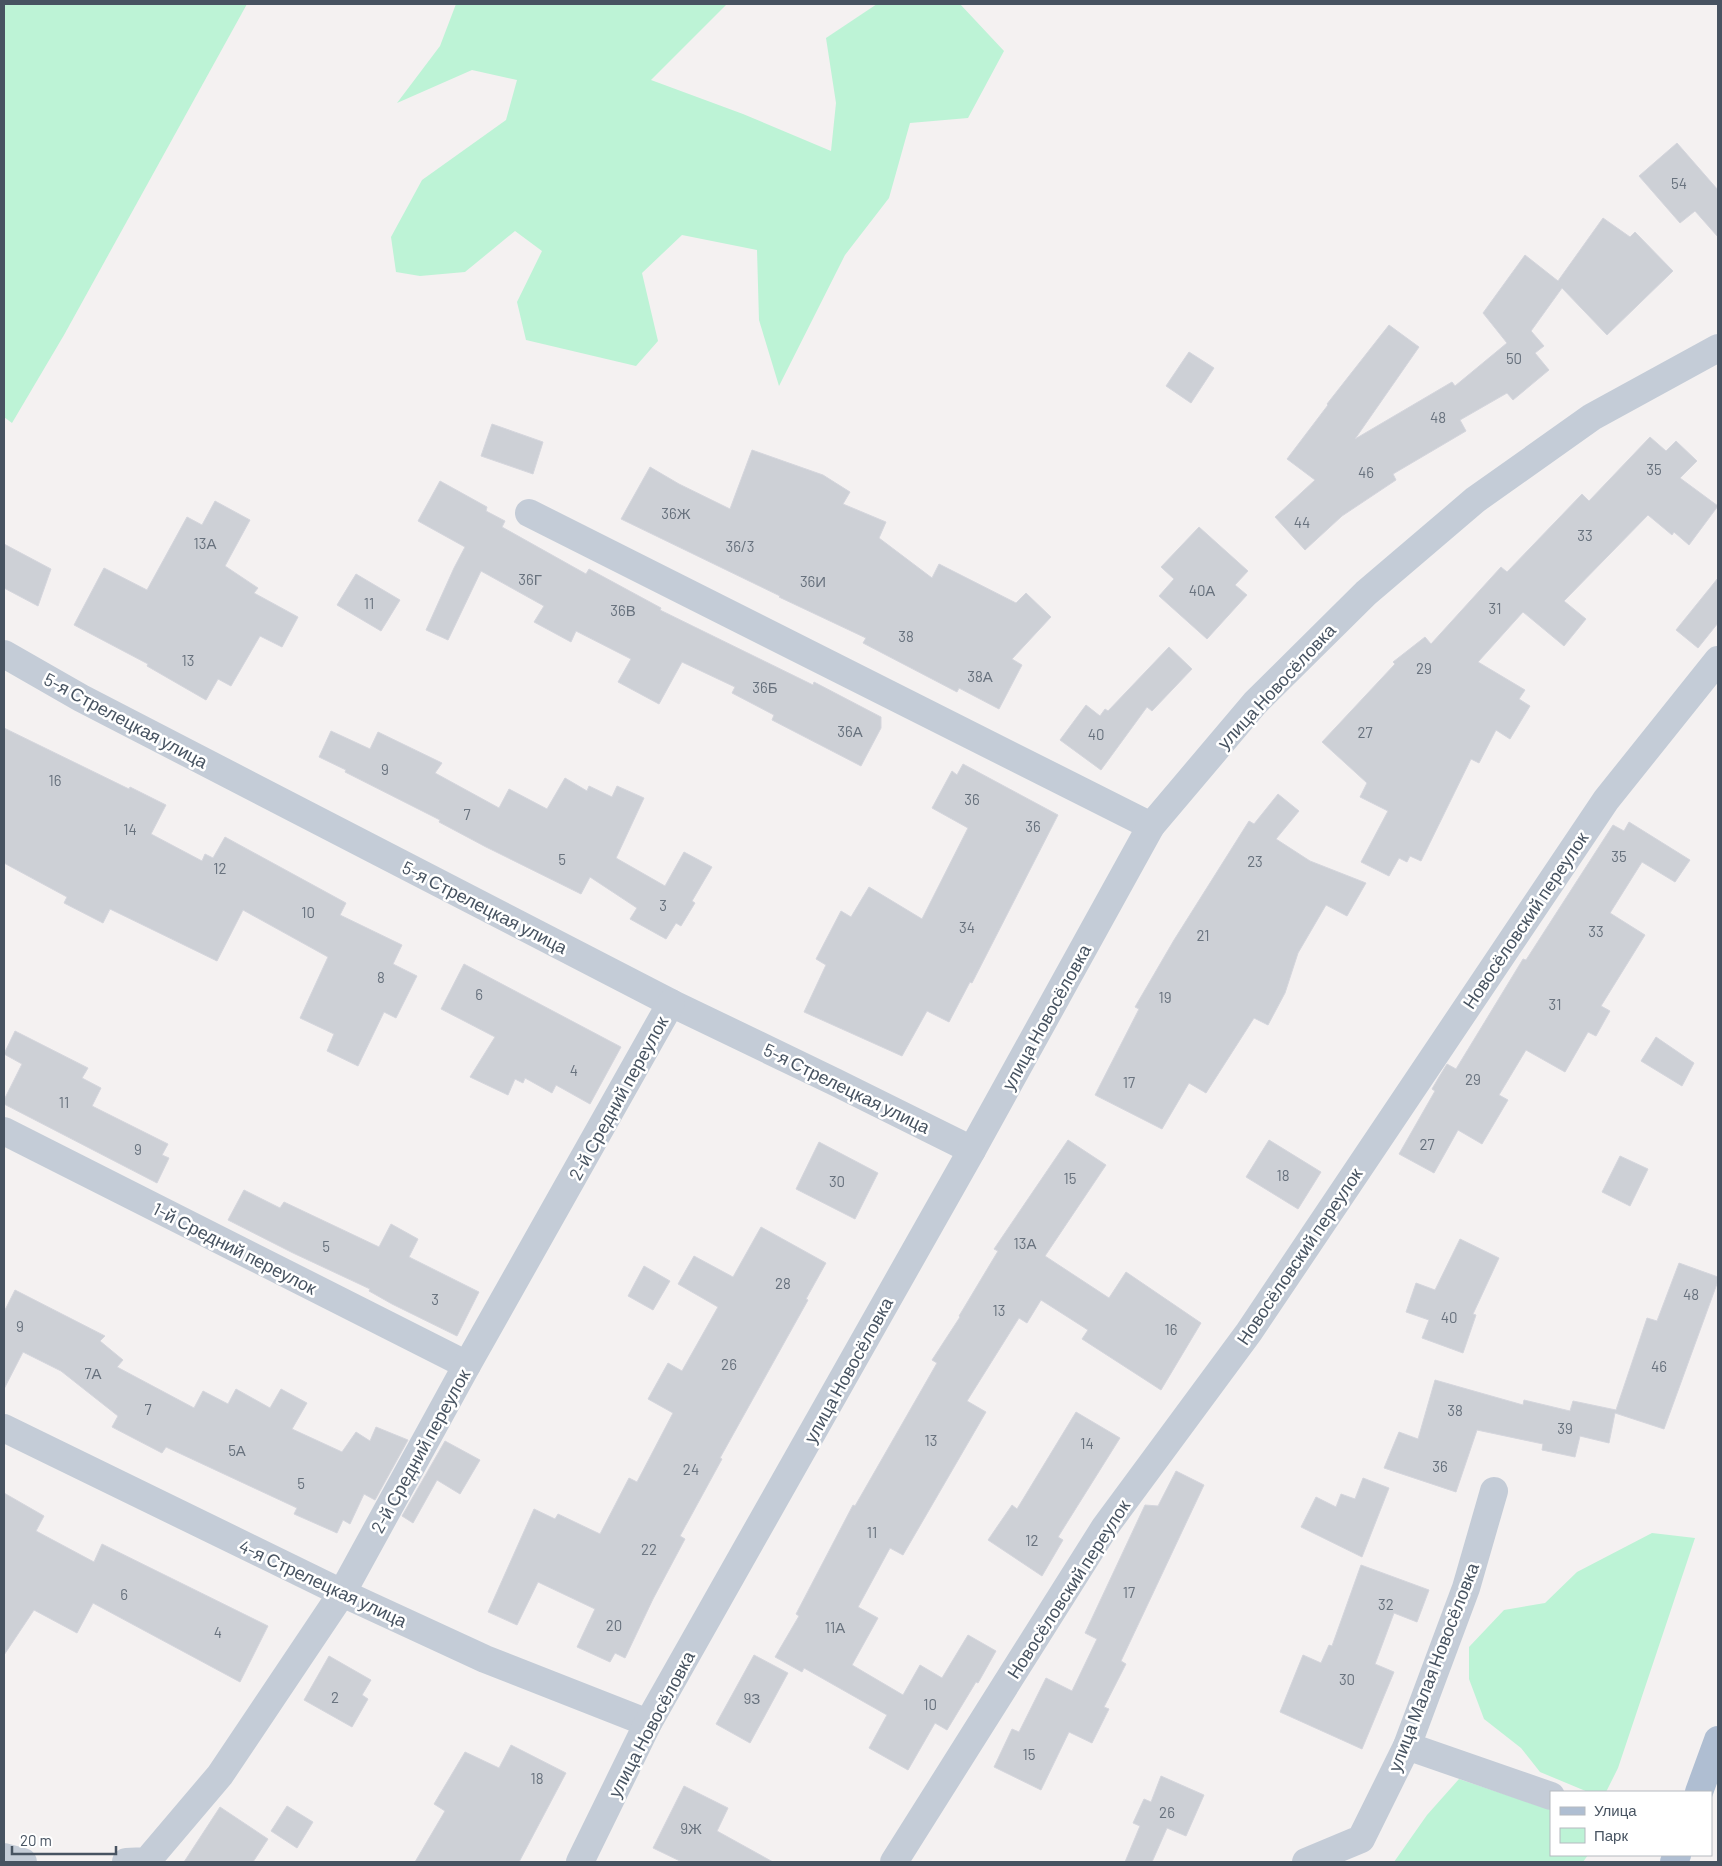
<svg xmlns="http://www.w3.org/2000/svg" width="1722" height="1866" font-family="Barlow,sans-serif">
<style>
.green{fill:#bdf3d6}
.building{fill:#cdd0d6;stroke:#d5d6dd}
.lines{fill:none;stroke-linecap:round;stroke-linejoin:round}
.minor{stroke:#c4ccd7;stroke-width:28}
.major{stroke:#afbed2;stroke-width:28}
.labels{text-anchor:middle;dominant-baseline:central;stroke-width:5;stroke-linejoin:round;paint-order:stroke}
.number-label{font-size:15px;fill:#68727e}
.street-label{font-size:18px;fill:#475361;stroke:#fff}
</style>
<rect width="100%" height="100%" fill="#f4f1f1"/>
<g class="green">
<path d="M4 4H247L64 335 12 423 4 417Z"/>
<path d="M456 4H727L651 80 743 114 831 151 836 103 826 38 877 4H960L1004 51 968 118 910 123 889 198 845 255 779 386 759 320 757 250 682 235 642 273 658 341 636 366 526 340 517 302 542 251 515 231 465 272 420 276 396 272 391 237 422 180 506 120 517 80 472 70 397 103 440 46Z"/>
<path d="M1652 1533 1695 1538 1618 1768 1606 1792H1588L1540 1772 1521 1748 1484 1719 1469 1679V1647L1504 1610 1545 1603 1577 1572Z"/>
<path d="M1459 1779 1551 1810V1855H1588L1583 1862H1394L1427 1815Z"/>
</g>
<g class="building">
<path d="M1677 143 1718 190V237L1695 211 1680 223 1639 176Z"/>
<path d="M1603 218 1630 237 1635 232 1673 271 1607 335 1562 288 1531 331 1544 346 1535 353 1549 370 1513 400 1507 393 1460 420 1466 431 1393 474 1396 480 1342 516 1305 550 1275 517 1315 480 1287 459 1328 405 1327 404 1389 325 1419 347 1355 439 1452 382 1455 386 1507 343 1483 313 1525 255 1558 281Z"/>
<path d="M1189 352 1214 368 1191 403 1166 386Z"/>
<path d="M492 424 543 442 533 474 481 456Z"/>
<path d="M1650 437 1666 451 1676 441 1697 461 1680 478 1718 506 1689 545 1674 532 1672 535 1648 515 1564 601 1586 619 1564 646 1523 612 1478 662 1525 690 1519 699 1530 706 1510 739 1496 730 1479 763 1471 759 1421 861 1410 856 1407 862 1399 858 1389 876 1361 862 1388 811 1360 797 1367 783 1322 742 1395 664 1393 662 1425 637 1431 644 1501 567 1507 572 1582 494 1589 501Z"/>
<path d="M752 450 823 475 850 492 843 504 886 522 879 538 932 578 939 564 1016 603 1026 593 1051 617 1012 659 1022 665 999 709 959 688 957 692 863 643 866 638 779 597 780 596 621 519 650 467 679 484 730 509Z"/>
<path d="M440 481 487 507 486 511 505 521 502 527 586 574 589 569 661 608 660 610 813 685 814 682 881 717V728L861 766 772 720 774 715 732 693 735 687 682 662 659 704 618 682 631 659 576 631 571 642 534 622 544 606 481 571 448 640 426 630 454 568 465 547 418 521Z"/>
<path d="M215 501 250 520 225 566 258 588 254 593 298 617 282 647 260 636 231 686 218 679 206 700 147 666 148 664 74 625 104 568 147 590 187 517 202 525Z"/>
<path d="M1199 527 1248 571 1235 585 1247 595 1207 639 1159 596 1174 579 1161 567Z"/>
<path d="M4 544 51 569 38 606 4 588Z"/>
<path d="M356 574 400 600 381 631 337 605Z"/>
<path d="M1718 578V623L1698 648 1676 630Z"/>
<path d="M1169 647 1192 669 1152 711 1147 707 1101 770 1060 740 1086 705 1100 716 1105 709 1108 711Z"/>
<path d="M4 728 129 789 130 787 166 805 151 834 202 861 205 854 213 858 225 837 346 903 340 915 402 945 393 964 417 976 396 1018 384 1012 358 1066 327 1051 334 1034 300 1018 328 957 243 910 217 961 110 909 103 923 64 903 67 897 4 863Z"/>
<path d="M331 731 370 749 378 732 442 763 435 773 499 808 509 789 547 809 565 778 587 791 589 786 612 797 617 786 644 798 616 858 665 886 684 852 712 867 692 901 695 903 681 926 676 923 666 939 630 919 637 908 590 877 581 894 486 847 439 822 440 820 345 772 346 770 319 757Z"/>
<path d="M963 764 1058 815 972 983 970 982 949 1022 927 1011 902 1056 804 1012 826 965 816 959 841 911 851 917 869 887 922 919 968 828 932 808 952 771 957 775Z"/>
<path d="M1278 794 1299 811 1276 839 1310 861 1366 883 1347 916 1326 905 1298 953 1285 993 1268 1025 1254 1018 1206 1093 1189 1083 1162 1129 1095 1095 1139 1009 1135 1007 1174 940 1249 821 1254 824Z"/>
<path d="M1629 822 1690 860 1675 882 1642 862 1610 913 1645 935 1601 1006 1610 1011 1596 1036 1588 1032 1565 1072 1526 1050 1499 1095 1508 1100 1482 1144 1458 1130 1434 1173 1399 1154 1435 1091 1432 1089 1439 1077 1447 1064 1456 1069 1523 959 1526 960 1613 825 1624 831Z"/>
<path d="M464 964 621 1047 590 1104 556 1085 552 1093 525 1078 523 1083 515 1079 508 1095 470 1077 495 1037 441 1009Z"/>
<path d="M15 1031 88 1068 82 1078 101 1088 92 1106 168 1144 162 1155 169 1158 157 1183 4 1104V1100L22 1064 4 1054Z"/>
<path d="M1656 1037 1694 1063 1682 1086 1641 1061Z"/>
<path d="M1068 1140 1106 1165 1045 1256 1109 1298 1126 1272 1201 1323 1161 1390 1082 1339 1088 1330 1041 1300 1027 1323 1019 1318 967 1401 986 1412 903 1555 890 1548 858 1607 878 1618 852 1665 903 1695 920 1665 942 1678 968 1635 996 1651 978 1683 976 1682 947 1730 935 1723 908 1770 869 1748 887 1715 804 1668 802 1672 775 1657 799 1616 796 1614 853 1505 855 1506 937 1363 932 1360 960 1317 959 1316 998 1251 994 1249Z"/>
<path d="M1269 1140 1321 1172 1298 1209 1246 1177Z"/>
<path d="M819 1142 878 1173 855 1219 796 1189Z"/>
<path d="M1620 1156 1648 1169 1630 1206 1602 1192Z"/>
<path d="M244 1190 280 1208 284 1202 379 1247 391 1224 418 1239 409 1257 479 1292 457 1336 392 1304 369 1291 370 1289 293 1253 228 1220Z"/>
<path d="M761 1227 826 1263 806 1299 808 1300 720 1458 722 1459 680 1536 685 1539 653 1599 625 1658 615 1653 610 1662 577 1647 595 1609 538 1582 517 1625 488 1612 534 1509 555 1519 558 1514 600 1534 629 1478 637 1482 673 1413 648 1399 668 1363 682 1371 718 1307 678 1284 694 1256 733 1277Z"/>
<path d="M1460 1239 1499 1258 1473 1314 1476 1315 1463 1353 1422 1338 1429 1320 1406 1312 1416 1283 1435 1290Z"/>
<path d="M1679 1263 1718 1277V1281L1664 1429 1615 1413 1609 1443 1580 1436 1575 1457 1542 1450 1543 1444 1477 1430 1456 1492 1384 1468 1399 1432 1418 1439 1435 1380 1523 1405 1524 1400 1570 1411 1573 1401 1616 1410 1647 1318 1657 1321Z"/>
<path d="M644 1266 670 1281 653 1310 628 1296Z"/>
<path d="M15 1290 105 1336 100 1341 123 1360 117 1367 194 1408 203 1391 228 1404 236 1389 270 1408 281 1389 307 1403 292 1429 342 1452 356 1432 370 1441 376 1427 408 1440 375 1500 364 1494 350 1524 343 1520 337 1533 294 1514 297 1508 166 1447 162 1453 112 1427 118 1416 61 1371 23 1352 4 1389V1312Z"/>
<path d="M1076 1412 1120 1438 1058 1537 1063 1540 1042 1576 988 1540 1012 1505 1017 1509Z"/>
<path d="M445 1441 480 1460 460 1494 437 1480 413 1523 402 1516Z"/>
<path d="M1176 1471 1204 1485 1121 1661 1126 1664 1104 1707 1109 1709 1092 1743 1069 1732 1041 1790 994 1767 1012 1729 1019 1732 1046 1678 1072 1691 1097 1639 1085 1633 1145 1505 1158 1506Z"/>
<path d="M1363 1478 1389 1488 1362 1557 1301 1527 1316 1497 1336 1507 1341 1494 1355 1499Z"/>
<path d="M4 1493 44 1516 36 1531 94 1562 102 1544 268 1626 240 1682 93 1603 77 1633 34 1610 4 1655Z"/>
<path d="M1361 1565 1429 1590 1417 1622 1394 1613 1375 1664 1394 1672 1362 1749 1280 1712 1303 1655 1321 1663 1329 1645 1332 1646Z"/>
<path d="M754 1655 788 1673 750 1743 716 1724Z"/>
<path d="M329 1656 371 1680 362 1695 368 1699 352 1727 304 1700Z"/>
<path d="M511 1745 566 1773 519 1862H415L445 1811 434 1804 465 1752 499 1768Z"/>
<path d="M1161 1776 1204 1795 1186 1836 1167 1828 1152 1862H1125L1140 1826 1133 1823 1144 1799 1151 1802Z"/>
<path d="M684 1786 728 1808 717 1831 773 1862H682L653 1848Z"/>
<path d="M287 1806 313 1822 297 1848 271 1831Z"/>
<path d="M220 1807 268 1839 253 1862H184Z"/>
</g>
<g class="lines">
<g class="minor">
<path d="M529 513 1151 826"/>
<path d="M4 654 81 698 671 1003 835 1082 972 1150"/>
<path d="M4 1131 467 1365"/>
<path d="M4 1428 342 1593 485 1659 648 1723"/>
<path d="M1407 1746 1551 1796"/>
<path d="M4 1857 23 1862"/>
<path d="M126 1862 147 1861 220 1775 342 1593 467 1365 671 1003"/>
<path d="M580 1862 648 1723 972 1150 1151 826 1255 703 1366 593 1475 500 1592 417 1718 348"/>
<path d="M894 1862 1105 1527 1249 1332 1606 800 1718 660"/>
<path d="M1306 1862 1361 1839 1407 1746 1466 1588 1494 1491"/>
</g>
<g class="major">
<path d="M1699 1792 1718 1740"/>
<path d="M1674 1862 1677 1855"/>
</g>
</g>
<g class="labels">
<g class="number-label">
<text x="1679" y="183">54</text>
<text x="1514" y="358">50</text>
<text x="1438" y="417">48</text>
<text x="1654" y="469">35</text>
<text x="1366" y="472">46</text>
<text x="676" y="513">36Ж</text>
<text x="1302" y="522">44</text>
<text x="1585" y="535">33</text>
<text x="205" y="543">13А</text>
<text x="740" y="546">36/3</text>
<text x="530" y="579">36Г</text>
<text x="813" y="581">36И</text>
<text x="1202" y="590">40А</text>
<text x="369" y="603">11</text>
<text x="1495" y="608">31</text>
<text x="623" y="610">36В</text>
<text x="906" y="636">38</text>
<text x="188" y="660">13</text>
<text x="1424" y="668">29</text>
<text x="980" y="676">38А</text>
<text x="765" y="687">36Б</text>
<text x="850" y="731">36А</text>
<text x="1365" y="732">27</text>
<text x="1096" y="734">40</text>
<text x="385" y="769">9</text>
<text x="55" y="780">16</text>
<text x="972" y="799">36</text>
<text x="467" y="814">7</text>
<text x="1033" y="826">36</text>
<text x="130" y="829">14</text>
<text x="1619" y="856">35</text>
<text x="562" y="859">5</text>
<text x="1255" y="861">23</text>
<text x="220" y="868">12</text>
<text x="663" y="905">3</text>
<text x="308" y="912">10</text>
<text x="967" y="927">34</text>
<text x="1596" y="931">33</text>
<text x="1203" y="935">21</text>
<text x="381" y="977">8</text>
<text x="479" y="994">6</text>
<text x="1165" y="997">19</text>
<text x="1555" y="1004">31</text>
<text x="574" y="1070">4</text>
<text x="1473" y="1079">29</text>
<text x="1129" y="1082">17</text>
<text x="64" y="1102">11</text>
<text x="1427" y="1144">27</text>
<text x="138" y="1149">9</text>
<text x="1283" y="1175">18</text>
<text x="1070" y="1178">15</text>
<text x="837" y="1181">30</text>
<text x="1025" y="1243">13А</text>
<text x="326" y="1246">5</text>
<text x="783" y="1283">28</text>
<text x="1691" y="1294">48</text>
<text x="435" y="1299">3</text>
<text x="999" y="1310">13</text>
<text x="1449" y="1317">40</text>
<text x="20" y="1326">9</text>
<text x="1171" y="1329">16</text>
<text x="729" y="1364">26</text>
<text x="1659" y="1366">46</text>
<text x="93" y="1373">7А</text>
<text x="148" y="1409">7</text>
<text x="1455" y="1410">38</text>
<text x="1565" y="1428">39</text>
<text x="931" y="1440">13</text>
<text x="1087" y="1443">14</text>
<text x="237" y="1450">5А</text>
<text x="1440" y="1466">36</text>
<text x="691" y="1469">24</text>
<text x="301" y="1483">5</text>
<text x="872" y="1532">11</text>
<text x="1032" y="1540">12</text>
<text x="649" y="1549">22</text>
<text x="1129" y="1592">17</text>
<text x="124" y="1594">6</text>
<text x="1386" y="1604">32</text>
<text x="614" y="1625">20</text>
<text x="835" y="1627">11А</text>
<text x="218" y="1632">4</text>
<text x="1347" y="1679">30</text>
<text x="335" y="1697">2</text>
<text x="752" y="1698">9З</text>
<text x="930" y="1704">10</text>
<text x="1029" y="1754">15</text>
<text x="537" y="1778">18</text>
<text x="1167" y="1812">26</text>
<text x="691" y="1828">9Ж</text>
</g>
<g class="street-label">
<text transform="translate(1276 686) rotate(-47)">улица Новосёловка</text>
<text transform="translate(126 720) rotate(28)">5-я Стрелецкая улица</text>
<text transform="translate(485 907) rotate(27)">5-я Стрелецкая улица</text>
<text transform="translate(1525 920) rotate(-56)">Новосёловский переулок</text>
<text transform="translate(1046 1017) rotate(-61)">улица Новосёловка</text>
<text transform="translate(847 1088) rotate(26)">5-я Стрелецкая улица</text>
<text transform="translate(618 1098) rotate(-61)">2-й Средний переулок</text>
<text transform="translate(235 1248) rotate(27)">1-й Средний переулок</text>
<text transform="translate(1299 1256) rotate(-56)">Новосёловский переулок</text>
<text transform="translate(848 1370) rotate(-61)">улица Новосёловка</text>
<text transform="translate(420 1451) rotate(-61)">2-й Средний переулок</text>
<text transform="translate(323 1583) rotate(25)">4-я Стрелецкая улица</text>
<text transform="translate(1068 1589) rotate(-57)">Новосёловский переулок</text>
<text transform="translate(1433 1667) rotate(-69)">улица Малая Новосёловка</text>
<text transform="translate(651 1724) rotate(-62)">улица Новосёловка</text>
</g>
</g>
<rect width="1722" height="1866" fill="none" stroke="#475361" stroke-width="10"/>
<rect x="1550" y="1791" width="162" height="65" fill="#ffffff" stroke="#b5bac0"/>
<rect x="1560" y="1807" width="25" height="8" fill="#afbed2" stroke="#b5bac0"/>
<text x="1594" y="1816" font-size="15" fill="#475361">Улица</text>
<rect x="1560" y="1828" width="25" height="15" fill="#bdf3d6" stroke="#b5bac0"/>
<text x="1594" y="1841" font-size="15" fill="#475361">Парк</text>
<path d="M12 1846v8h104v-8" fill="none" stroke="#475361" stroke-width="2.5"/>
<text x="20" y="1846" font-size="15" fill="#475361" stroke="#ffffff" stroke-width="4" paint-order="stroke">20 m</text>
</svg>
